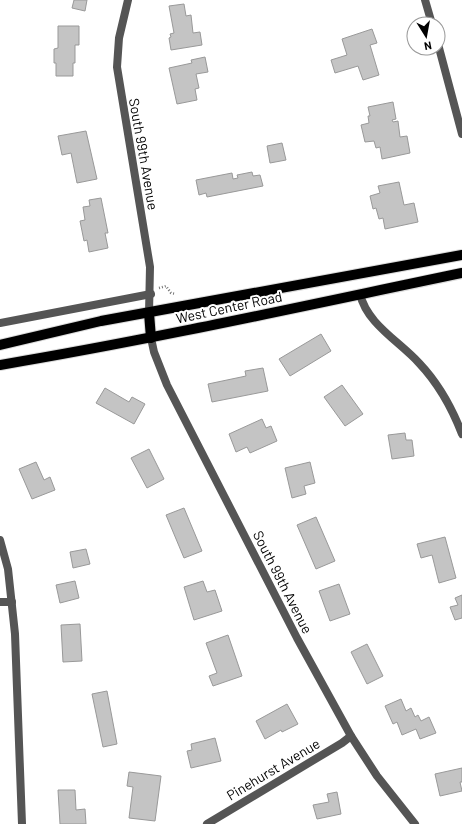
<svg xmlns="http://www.w3.org/2000/svg" width="462" height="824" font-family="Barlow,sans-serif">
<style>
.building{fill:#c4c4c4;stroke:#999}
.lines{fill:none;stroke-linecap:round;stroke-linejoin:round}
.primary-casing{stroke:#dbdbdb;stroke-width:12}
.path{stroke:#777;stroke-width:2.5;stroke-dasharray:1 2;stroke-linecap:butt}
.street{stroke:#555;stroke-width:8}
.primary{stroke:#000;stroke-width:10}
.labels{text-anchor:middle;dominant-baseline:central;stroke-width:4;stroke-linejoin:round;paint-order:stroke}
.street-label{font-size:14px;fill:#000;stroke:#fff}
</style>
<rect width="100%" height="100%" fill="#fff"/>
<g class="building">
<path d="M74 0H87L85 11 72 8Z"/>
<path d="M184 4 186 16 191 15 193 33 200 32 202 45 171 50 169 38 171 37 170 34 174 33 169 6Z"/>
<path d="M58 26H79V45H75V63H73V76H56V63H54V49L58 48Z"/>
<path d="M372 29 377 43 370 45 379 75 363 80 358 66 335 73 331 60 347 55 342 39Z"/>
<path d="M205 57 208 72 196 74 199 88 195 89 197 100 177 104 169 68 192 63 191 60Z"/>
<path d="M393 102 396 119 392 120 393 122 398 121 400 137 407 136 410 153 382 159 380 147 376 148 374 141 365 142 361 125 369 123 368 116H370L368 107Z"/>
<path d="M86 131 97 179 77 183 71 153 62 155 58 136Z"/>
<path d="M282 143 286 160 270 163 267 146Z"/>
<path d="M252 172 253 176 260 175 263 186 207 197 206 193 199 195 196 180 232 173 233 179 238 178 237 175Z"/>
<path d="M399 182 404 205 414 203 418 222 385 229 383 218 379 219 376 208 373 209 370 196 380 193 378 186Z"/>
<path d="M101 198 108 233H105L108 248 89 252 87 240 84 241 80 221 85 220 83 207 90 206 89 200Z"/>
<path d="M321 334 331 351 290 376 279 359Z"/>
<path d="M263 368 268 391 212 402 208 384 246 376 245 371Z"/>
<path d="M342 385 363 414 345 426 324 397Z"/>
<path d="M105 388 129 402 132 397 145 404 134 424 96 403Z"/>
<path d="M262 419 266 428 271 426 277 441 250 453 247 447 236 452 229 434Z"/>
<path d="M405 433 406 440H412L414 456 392 459 388 435Z"/>
<path d="M149 449 164 479 147 488 131 458Z"/>
<path d="M36 462 44 480 50 477 55 490 32 499 19 469Z"/>
<path d="M310 462 315 483 304 486 306 494 292 498 285 468Z"/>
<path d="M184 508 202 551 184 558 166 515Z"/>
<path d="M316 517 335 561 316 569 297 525Z"/>
<path d="M445 537 456 578 439 583 432 555 421 558 417 544Z"/>
<path d="M86 549 90 564 73 568 70 552Z"/>
<path d="M75 581 79 598 60 603 56 585Z"/>
<path d="M203 581 207 592 215 590 222 611 194 620 184 587Z"/>
<path d="M339 584 350 614 330 621 319 591Z"/>
<path d="M462 595V618L455 620 450 607 458 605 455 598Z"/>
<path d="M80 624 82 661 63 662 61 625Z"/>
<path d="M228 635 242 676 213 686 209 676 217 673 206 643Z"/>
<path d="M367 644 383 676 367 684 351 652Z"/>
<path d="M107 691 117 744 103 747 92 694Z"/>
<path d="M401 699 406 711 411 708 415 717 418 715 421 721 429 717 436 733 420 739 416 729 402 735 397 722 393 724 385 706Z"/>
<path d="M287 704 298 724 282 732 281 730 265 739 256 721Z"/>
<path d="M215 738 221 761 191 768 187 751 192 750 191 744Z"/>
<path d="M462 768V782H460L462 791 440 796 435 774Z"/>
<path d="M129 772 161 776 155 821 129 818 133 787 127 786Z"/>
<path d="M58 790H75L76 810 85 809 86 824H60Z"/>
<path d="M337 792 341 814 317 819 313 805 329 802 327 794Z"/>
</g>
<g class="lines">
<g class="primary-casing">
<g id="primary">
<path d="M149 313 151 338"/>
<path d="M0 345 101 321 462 255"/>
<path d="M0 365C155 339 308 305 462 273"/>
</g>
</g>
<path class="path" d="M159 288 166 286 171 293 176 294"/>
<g class="street">
<path d="M128 0 119 38 117 67 150 267 149 313"/>
<path d="M425 0 432 24"/>
<path d="M438 44 462 134"/>
<path d="M360 294C367 324 399 341 419 363 438 383 452 408 462 434"/>
<path d="M0 323 151 294"/>
<path d="M151 338 154 352 167 385 297 638 351 736 377 776 415 824"/>
<path d="M0 540 8 569 15 634 22 824"/>
<path d="M0 602H12"/>
<path d="M207 824 342 743 351 736"/>
</g>
<use href="#primary" class="primary"/>
</g>
<g class="labels">
<g class="street-label">
<text transform="translate(144 154) rotate(80)">South 99th Avenue</text>
<text transform="translate(229 307) rotate(-12)">West Center Road</text>
<text transform="translate(283 582) rotate(63)">South 99th Avenue</text>
<text transform="translate(273 769) rotate(-31)">Pinehurst Avenue</text>
</g>
</g>
<g transform="translate(426 36) rotate(169)"><circle r="19" fill="#ffffff" stroke="#999999"/>
<path d="M0-3L7 15L0 10L-7 15Z" fill="#000000"/>
<text y="-6" font-size="11" font-weight="bold" text-anchor="middle" fill="#000000">N</text>
</g>
</svg>
